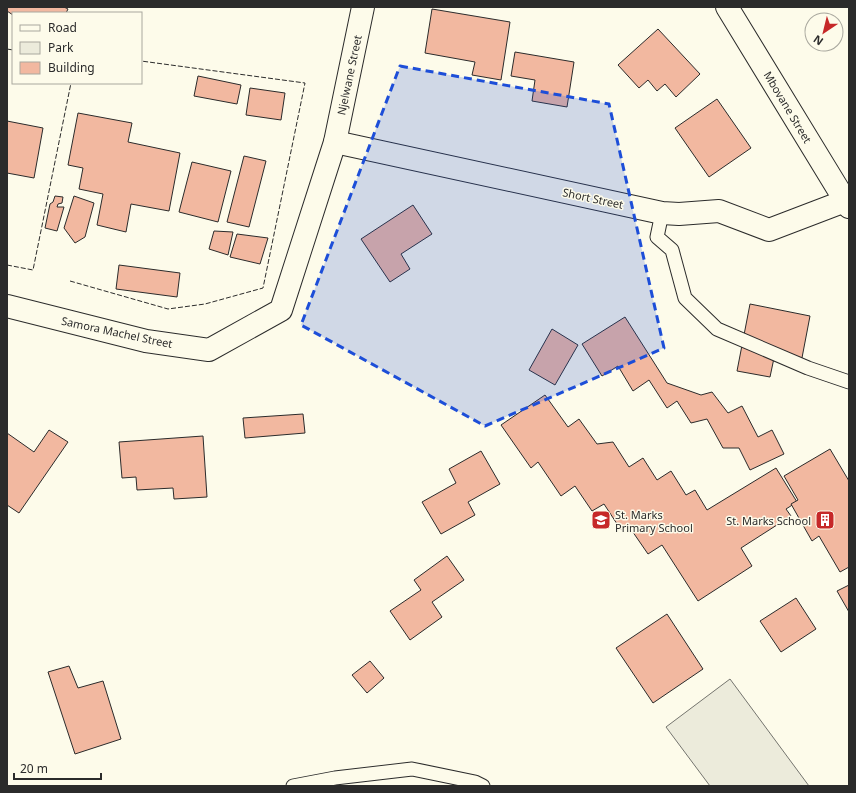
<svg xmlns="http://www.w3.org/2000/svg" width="856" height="793" font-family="'Noto Sans',sans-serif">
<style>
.green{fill:#ecebdb;stroke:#74746e}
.building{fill:#f2b8a0;stroke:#2b2b2b}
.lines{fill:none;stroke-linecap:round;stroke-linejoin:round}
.service-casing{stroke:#2b2b2b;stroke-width:15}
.minor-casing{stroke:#2b2b2b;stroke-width:24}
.tertiary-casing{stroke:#2b2b2b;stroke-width:24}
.service{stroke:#fdfbea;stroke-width:13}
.minor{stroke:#fdfbea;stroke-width:22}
.tertiary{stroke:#fdfbea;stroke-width:22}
.fence{stroke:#2b2b2b;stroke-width:1;stroke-dasharray:5 2;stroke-linecap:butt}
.marked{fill:#1d4ed8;fill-opacity:0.2;stroke:#1d4ed8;stroke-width:3;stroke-dasharray:8 5;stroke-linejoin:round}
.labels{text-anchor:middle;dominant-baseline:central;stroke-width:3;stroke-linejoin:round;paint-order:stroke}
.street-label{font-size:11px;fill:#2b2b2b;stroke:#fdfbea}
.poi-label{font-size:11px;fill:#2b2b2b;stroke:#fdfbea;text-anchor:start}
</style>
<rect width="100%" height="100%" fill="#fdfbea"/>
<path class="green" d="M730 679 809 786H710L666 727Z"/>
<g class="building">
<path d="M7 7H64L68 9 66 13H13V15L7 11Z"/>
<path d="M432 9 510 22 501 80 472 75 475 62 425 53Z"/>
<path d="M658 29 700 74 676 97 665 84 657 91 648 80 639 88 618 65Z"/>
<path d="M515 52 574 62 567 107 532 101 535 80 511 76Z"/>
<path d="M198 76 241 85 237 104 194 96Z"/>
<path d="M250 88 285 93 281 120 246 115Z"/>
<path d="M717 99 751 148 709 177 675 128Z"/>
<path d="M78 113 132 123 128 142 180 153 169 211 131 204 126 232 97 225 103 194 79 189 83 168 68 165Z"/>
<path d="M7 121 43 128 34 178 7 173V174Z"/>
<path d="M244 156 266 161 249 227 227 222Z"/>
<path d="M192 162 231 171 218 222 179 212Z"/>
<path d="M55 196 63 197 62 203 58 204 57 207H64L57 231 45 228 50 204 53 202Z"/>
<path d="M74 196 94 203 85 237 75 243 64 228Z"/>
<path d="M413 205 432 234 401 254 410 269 390 282 361 239Z"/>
<path d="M214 231 233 232 228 255 209 249Z"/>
<path d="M237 234 268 238 260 264 230 257Z"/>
<path d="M119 265 180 273 177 297 116 289Z"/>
<path d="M750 304 810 316 801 363 774 358 770 377 737 371Z"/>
<path d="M625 317 667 383 701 395 712 392 728 413 742 406 758 437 772 430 784 454 750 470 739 448H723L707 419 691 423 677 401 667 408 649 380 633 391 618 366 602 376 582 344Z"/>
<path d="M552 329 578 345 555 385 529 370Z"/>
<path d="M545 395 568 427 579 419 597 444 613 442 629 467 643 458 657 480 671 471 686 495 695 490 707 510 776 468 797 502 786 509 791 516 741 548 752 566 698 601 662 545 648 554 628 525 621 530 604 504 592 511 575 486 561 496 538 462 531 468 501 425Z"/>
<path d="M303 414 305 433 245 438 243 418Z"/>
<path d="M49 430 68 442 19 513 7 505V433L34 452Z"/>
<path d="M203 436 207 497 174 499 173 488 137 490 136 477 122 478 119 442Z"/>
<path d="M830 449 849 481V567L840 572 819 536 812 541 791 504 798 500 784 476Z"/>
<path d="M481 451 500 484 468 502 475 515 441 534 422 502 456 483 449 469Z"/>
<path d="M447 556 464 580 432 602 442 617 410 640 390 611 421 590 414 580Z"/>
<path d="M849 585V612L837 591Z"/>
<path d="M796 598 816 629 781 652 760 621Z"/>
<path d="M667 614 703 669 653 703 616 648Z"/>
<path d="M370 661 384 678 367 693 352 675Z"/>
<path d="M69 666 78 688 103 681 121 739 75 754 48 672Z"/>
</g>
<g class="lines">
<g class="service-casing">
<g id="service">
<path d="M662 213 657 237 672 250 685 298 717 329 808 368 849 382"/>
<path d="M293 786 335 778 412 769 475 782 483 786"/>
</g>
</g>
<g class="minor-casing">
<g id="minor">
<path d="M335 142 662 213 679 214 719 211 769 230 845 201"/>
<path d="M7 306 146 341 209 350 281 310 335 142 363 7"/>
</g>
</g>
<g class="tertiary-casing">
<path id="tertiary" d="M727 7 849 207"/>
</g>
<use href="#service" class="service"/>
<use href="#minor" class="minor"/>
<use href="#tertiary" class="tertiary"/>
<g class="fence">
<path d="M7 49 13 50"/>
<path d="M7 265 33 270 71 83"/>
<path d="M70 281 168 309 205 304 263 288 305 83 141 61"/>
</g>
</g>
<path class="marked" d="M400 66 609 104 664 348 485 426 301 325Z"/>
<defs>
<g id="school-square" transform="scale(1)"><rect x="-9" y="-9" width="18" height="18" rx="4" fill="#c62828" stroke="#fdfbea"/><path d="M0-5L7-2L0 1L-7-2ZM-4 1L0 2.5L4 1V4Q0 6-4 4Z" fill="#fff"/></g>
<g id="building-square" transform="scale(1)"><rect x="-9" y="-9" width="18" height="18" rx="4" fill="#c62828" stroke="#fdfbea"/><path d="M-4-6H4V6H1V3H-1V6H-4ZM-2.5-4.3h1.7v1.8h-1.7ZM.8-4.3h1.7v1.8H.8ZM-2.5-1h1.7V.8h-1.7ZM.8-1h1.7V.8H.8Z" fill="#fff"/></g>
</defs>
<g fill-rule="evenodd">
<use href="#school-square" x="601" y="520"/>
<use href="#building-square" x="825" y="520"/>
</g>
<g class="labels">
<g class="street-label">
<text transform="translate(349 75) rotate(-78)">Njelwane Street</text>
<text transform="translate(788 107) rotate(59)">Mbovane Street</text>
<text transform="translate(593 198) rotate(12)">Short Street</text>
<text transform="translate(117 332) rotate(12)">Samora Machel Street</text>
</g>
<g class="poi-label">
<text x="615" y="514">St. Marks<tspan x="615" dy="13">Primary School</tspan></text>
<text x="811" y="520" text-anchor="end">St. Marks School</text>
</g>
</g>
<rect width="856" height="793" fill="none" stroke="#2b2b2b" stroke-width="16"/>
<rect x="12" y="12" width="130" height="72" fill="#fdfbea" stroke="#a9a89e"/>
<rect x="20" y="25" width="20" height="6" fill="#fdfbea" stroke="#a9a89e"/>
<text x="48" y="32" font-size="12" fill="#2b2b2b">Road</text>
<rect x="20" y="42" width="20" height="12" fill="#ecebdb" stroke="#a9a89e"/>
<text x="48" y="52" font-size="12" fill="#2b2b2b">Park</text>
<rect x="20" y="62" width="20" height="12" fill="#f2b8a0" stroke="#a9a89e"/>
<text x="48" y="72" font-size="12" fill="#2b2b2b">Building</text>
<g transform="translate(824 32) rotate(215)"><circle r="19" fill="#fdfbea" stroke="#a9a89e"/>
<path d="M0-3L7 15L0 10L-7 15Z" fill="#c62828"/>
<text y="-6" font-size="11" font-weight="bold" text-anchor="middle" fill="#2b2b2b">N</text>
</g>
<path d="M14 773v6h87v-6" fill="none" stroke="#2b2b2b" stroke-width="2"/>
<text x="20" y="773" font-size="12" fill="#2b2b2b" stroke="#fdfbea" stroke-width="3" paint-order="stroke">20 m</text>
</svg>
